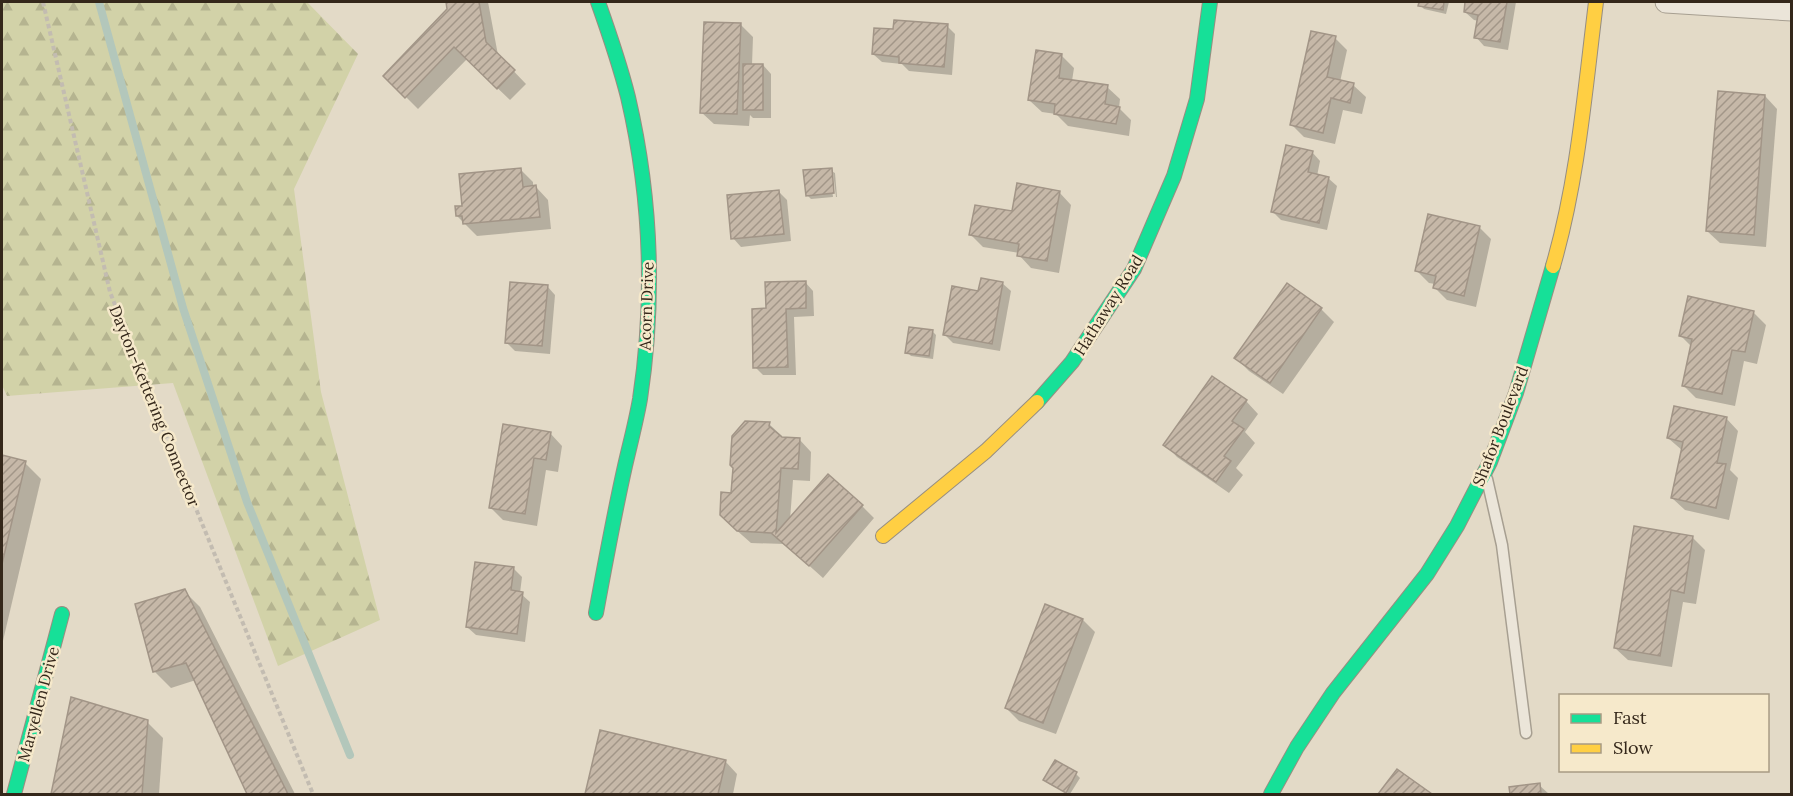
<svg xmlns="http://www.w3.org/2000/svg" width="1793" height="796" font-family="Lora,serif">
<style>
.forest{fill:url(#forest-firs)}
.shadow{fill:#0003}
.lines{fill:none;stroke-linecap:round;stroke-linejoin:round}
.stream{stroke:#b3c7bb;stroke-width:8}
.building{fill:url(#building-hatch);stroke:#a29587;stroke-width:1.5}
.lane-casing{stroke:#a79f91;stroke-width:13}
.street-casing{stroke:#a79f91;stroke-width:23}
.fast-casing{stroke:#978e81;stroke-width:16}
.slow-casing{stroke:#978e81;stroke-width:16}
.path{stroke:#c3bcb1;stroke-width:4;stroke-dasharray:4.5 3;stroke-linecap:butt}
.lane{stroke:#ebe5d9;stroke-width:10}
.street{stroke:#ebe5d9;stroke-width:21}
.fast{stroke:#16e098;stroke-width:14}
.slow{stroke:#ffcf43;stroke-width:14}
.labels{text-anchor:middle;dominant-baseline:central;stroke-width:5;stroke-linejoin:round;paint-order:stroke}
.street-label{font-size:16px;fill:#34271a;stroke:#f6e9cb}
</style>
<defs>
<pattern id="forest-firs" width="22" height="20" patternUnits="userSpaceOnUse" patternTransform="scale(1.5)"><rect width="22" height="20" fill="#d2d2a8"/><path d="M5 1l3.5 6h-7zM16 11l3.5 6h-7z" fill="#b5b490"/></pattern>
<pattern id="building-hatch" width="6" height="6" patternUnits="userSpaceOnUse" patternTransform="scale(1.5)"><rect width="6" height="6" fill="#c6b8a8"/><path d="M-1 1l2-2M0 6l6-6M5 7l2-2" fill="none" stroke="#a29688"/></pattern>
</defs>
<rect width="100%" height="100%" fill="#e3dac7"/>
<path class="forest" d="M2 2H307L358 54 294 189 321 392 380 620 278 666 173 383 7 396 2 385Z"/>
<g class="shadow">
<path d="M448 2H488L498 55 526 84 510 100 467 59 418 109 385 76 449 10Z"/>
<path d="M1420 2H1449L1446 14 1424 9 1420 5Z"/>
<path d="M1467 2H1516L1508 50 1484 46 1476 37 1479 21 1474 20 1465 12Z"/>
<path d="M741 25 753 37 752 65H763L771 74V118H753L750 115 749 126 714 124 701 112Z"/>
<path d="M947 26 955 34 952 75 909 71 902 64 882 62 873 54 895 31Z"/>
<path d="M1335 38 1347 50 1340 82 1353 85 1366 97 1362 114 1343 110 1335 144 1304 137 1292 125Z"/>
<path d="M1061 55 1074 68 1072 81 1107 87 1120 99 1119 108 1131 120 1129 136 1068 126 1056 114 1042 112 1029 100Z"/>
<path d="M1765 96 1777 109 1766 247 1720 243 1707 231Z"/>
<path d="M1312 152 1320 161 1317 176 1328 178 1337 186 1327 230 1281 220 1273 212Z"/>
<path d="M520 169 533 182V187H536L548 200 551 229 477 236 457 216 464 207Z"/>
<path d="M831 169 833 171H830L833 197 811 199 807 195Z"/>
<path d="M833 172 835 173 837 197H836Z"/>
<path d="M779 192 787 200 791 241 741 247 733 238Z"/>
<path d="M1059 192 1071 205 1059 273 1031 268 1019 255V253L983 247 970 234Z"/>
<path d="M1479 227 1491 239 1476 307 1447 300 1435 288V284L1429 283 1416 270Z"/>
<path d="M805 282 813 291 814 316 794 317 796 375H763L755 367 767 310Z"/>
<path d="M1002 283 1011 291 1000 351 953 343 945 335 980 292Z"/>
<path d="M1287 285 1321 309 1334 322 1283 394 1249 371 1236 358Z"/>
<path d="M547 286 555 295 550 354 515 351 506 342Z"/>
<path d="M1753 312 1766 325 1757 364 1744 361 1735 406 1696 398 1683 385 1692 347 1680 335Z"/>
<path d="M932 331 936 335 933 359 911 356 907 352Z"/>
<path d="M1246 401 1258 414 1245 432 1255 443 1236 468 1243 475 1229 493 1177 457 1165 444Z"/>
<path d="M1726 418 1738 431 1730 470 1738 478 1729 520 1685 510 1672 498 1683 451 1668 438Z"/>
<path d="M769 424 782 436 781 438 799 439 811 452 810 481 793 480 790 520 862 506 874 518 823 578 785 544 751 543 734 528 733 494Z"/>
<path d="M550 433 562 446 558 472 546 470 537 526 503 520 491 508Z"/>
<path d="M2 457 25 463 41 479 2 645Z"/>
<path d="M1692 537 1705 550 1696 604 1683 602 1672 667 1628 660 1615 648Z"/>
<path d="M514 569 522 577 520 593 530 602 525 642 476 635 467 627Z"/>
<path d="M184 591 200 607 295 794H249L196 680 171 688 155 672 137 605Z"/>
<path d="M1083 620 1095 632 1056 734 1019 721 1006 708Z"/>
<path d="M72 699 147 722 163 738 159 794H53Z"/>
<path d="M601 732 725 761 737 774 733 794H586Z"/>
<path d="M1398 771 1429 794H1380Z"/>
<path d="M1076 774 1080 778 1070 794 1049 784 1045 780Z"/>
<path d="M1539 785 1549 794H1511L1510 788Z"/>
</g>
<g class="lines">
<path class="stream" d="M99 2 183 308 247 502 350 755"/>
</g>
<g class="building">
<path d="M446 2H479L486 42 515 70 497 89 454 47 405 98 383 76 447 9Z"/>
<path d="M1419 2H1444L1443 10 1418 6Z"/>
<path d="M1465 2H1507L1500 42 1474 38 1478 15 1464 12Z"/>
<path d="M894 20 948 24 944 67 899 63V57L872 54 874 28 893 29Z"/>
<path d="M704 22 741 23 737 114 700 113Z"/>
<path d="M1311 31 1336 36 1327 77 1354 83 1350 103 1331 98 1323 133 1290 125Z"/>
<path d="M1036 50 1062 54 1059 78 1108 85 1105 104 1120 107 1116 124 1054 114 1055 104 1028 100Z"/>
<rect x="743" y="64" width="20" height="46"/>
<path d="M1718 91 1765 95 1754 235 1706 231Z"/>
<path d="M1286 145 1313 151 1308 172 1329 177 1319 223 1271 212Z"/>
<path d="M521 168 523 187 536 185 540 217 463 224 462 216H456L455 206H462L459 174Z"/>
<path d="M832 168 834 193 806 196 803 170Z"/>
<path d="M1017 183 1060 191 1047 261 1017 256 1019 244 969 235 975 205 1012 211Z"/>
<path d="M779 190 784 234 731 239 727 195Z"/>
<path d="M1428 214 1480 226 1464 296 1433 288 1436 276 1415 271Z"/>
<path d="M981 278 1003 282 992 344 943 335 952 286 978 291Z"/>
<path d="M806 281V308L786 309 788 367 753 368 752 309 766 308 765 282Z"/>
<path d="M510 282 548 285 542 346 505 343Z"/>
<path d="M1287 283 1322 308 1270 383 1234 358Z"/>
<path d="M1688 296 1754 311 1745 352 1732 350 1722 394 1682 386 1692 339 1679 336Z"/>
<path d="M909 327 933 330 929 356 905 353Z"/>
<path d="M1212 376 1247 400 1232 421 1244 429 1224 456 1231 461 1216 482 1163 445Z"/>
<path d="M1674 406 1727 417 1717 463 1726 464 1716 508 1671 498 1683 442 1667 438Z"/>
<path d="M745 421 770 422 769 426 782 437 800 438 798 469 781 468 776 533 828 474 863 505 809 566 771 533 737 531 720 515 721 492 731 493 733 468 730 465 732 436Z"/>
<path d="M503 424 551 432 546 460 534 458 525 514 489 508Z"/>
<path d="M2 455 26 461 2 564Z"/>
<path d="M1634 526 1693 536 1684 593 1671 590 1660 656 1614 648Z"/>
<path d="M475 562 514 567 511 590 523 592 517 634 466 627Z"/>
<path d="M185 589 288 794H247L186 663 153 672 135 604Z"/>
<path d="M1045 604 1083 619 1043 723 1005 708Z"/>
<path d="M71 697 148 720 142 794H51Z"/>
<path d="M600 730 726 760 718 794H585Z"/>
<path d="M1055 760 1077 772 1066 793 1043 780Z"/>
<path d="M1397 769 1432 794H1378Z"/>
<path d="M1540 783 1541 794H1510L1509 787Z"/>
</g>
<g class="lines">
<g class="lane-casing">
<path id="lane" d="M1487 479 1502 545 1526 733"/>
</g>
<g class="street-casing">
<path id="street" d="M1666 2 1792 10"/>
</g>
<g class="fast-casing">
<g id="fast">
<path d="M1037 402 1072 362 1134 269 1174 176 1197 99 1210 2"/>
<path d="M596 613C605 564 614 515 625 466 630 444 636 422 640 399 655 299 651 196 628 97 620 65 609 33 598 2"/>
<path d="M14 794 62 614"/>
<path d="M1271 794 1297 747 1333 693 1427 574 1457 526 1490 462 1516 393 1553 266"/>
</g>
</g>
<g class="slow-casing">
<g id="slow">
<path d="M1553 266C1578 180 1585 90 1596 2"/>
<path d="M883 536 986 451 1037 402"/>
</g>
</g>
<path class="path" d="M43 2 110 292 160 421 313 794"/>
<use href="#lane" class="lane"/>
<use href="#street" class="street"/>
<use href="#fast" class="fast"/>
<use href="#slow" class="slow"/>
</g>
<g class="labels">
<g class="street-label">
<text transform="translate(1108 305) rotate(-58)">Hathaway Road</text>
<text transform="translate(646 306) rotate(-88)">Acorn Drive</text>
<text transform="translate(155 406) rotate(68)">Dayton-Kettering Connector</text>
<text transform="translate(1500 426) rotate(-69)">Shafor Boulevard</text>
<text transform="translate(38 704) rotate(-75)">Maryellen Drive</text>
</g>
</g>
<rect width="1793" height="796" fill="none" stroke="#34271a" stroke-width="6"/>
<rect x="1559" y="694" width="210" height="78" fill="#f6e9cb" stroke="#a89b84" stroke-width="1.5"/>
<rect x="1571" y="714" width="30" height="9" fill="#16e098" stroke="#a89b84" stroke-width="1.5"/>
<text x="1613" y="724" font-size="18" fill="#34271a">Fast</text>
<rect x="1571" y="744" width="30" height="9" fill="#ffcf43" stroke="#a89b84" stroke-width="1.5"/>
<text x="1613" y="754" font-size="18" fill="#34271a">Slow</text>
</svg>
